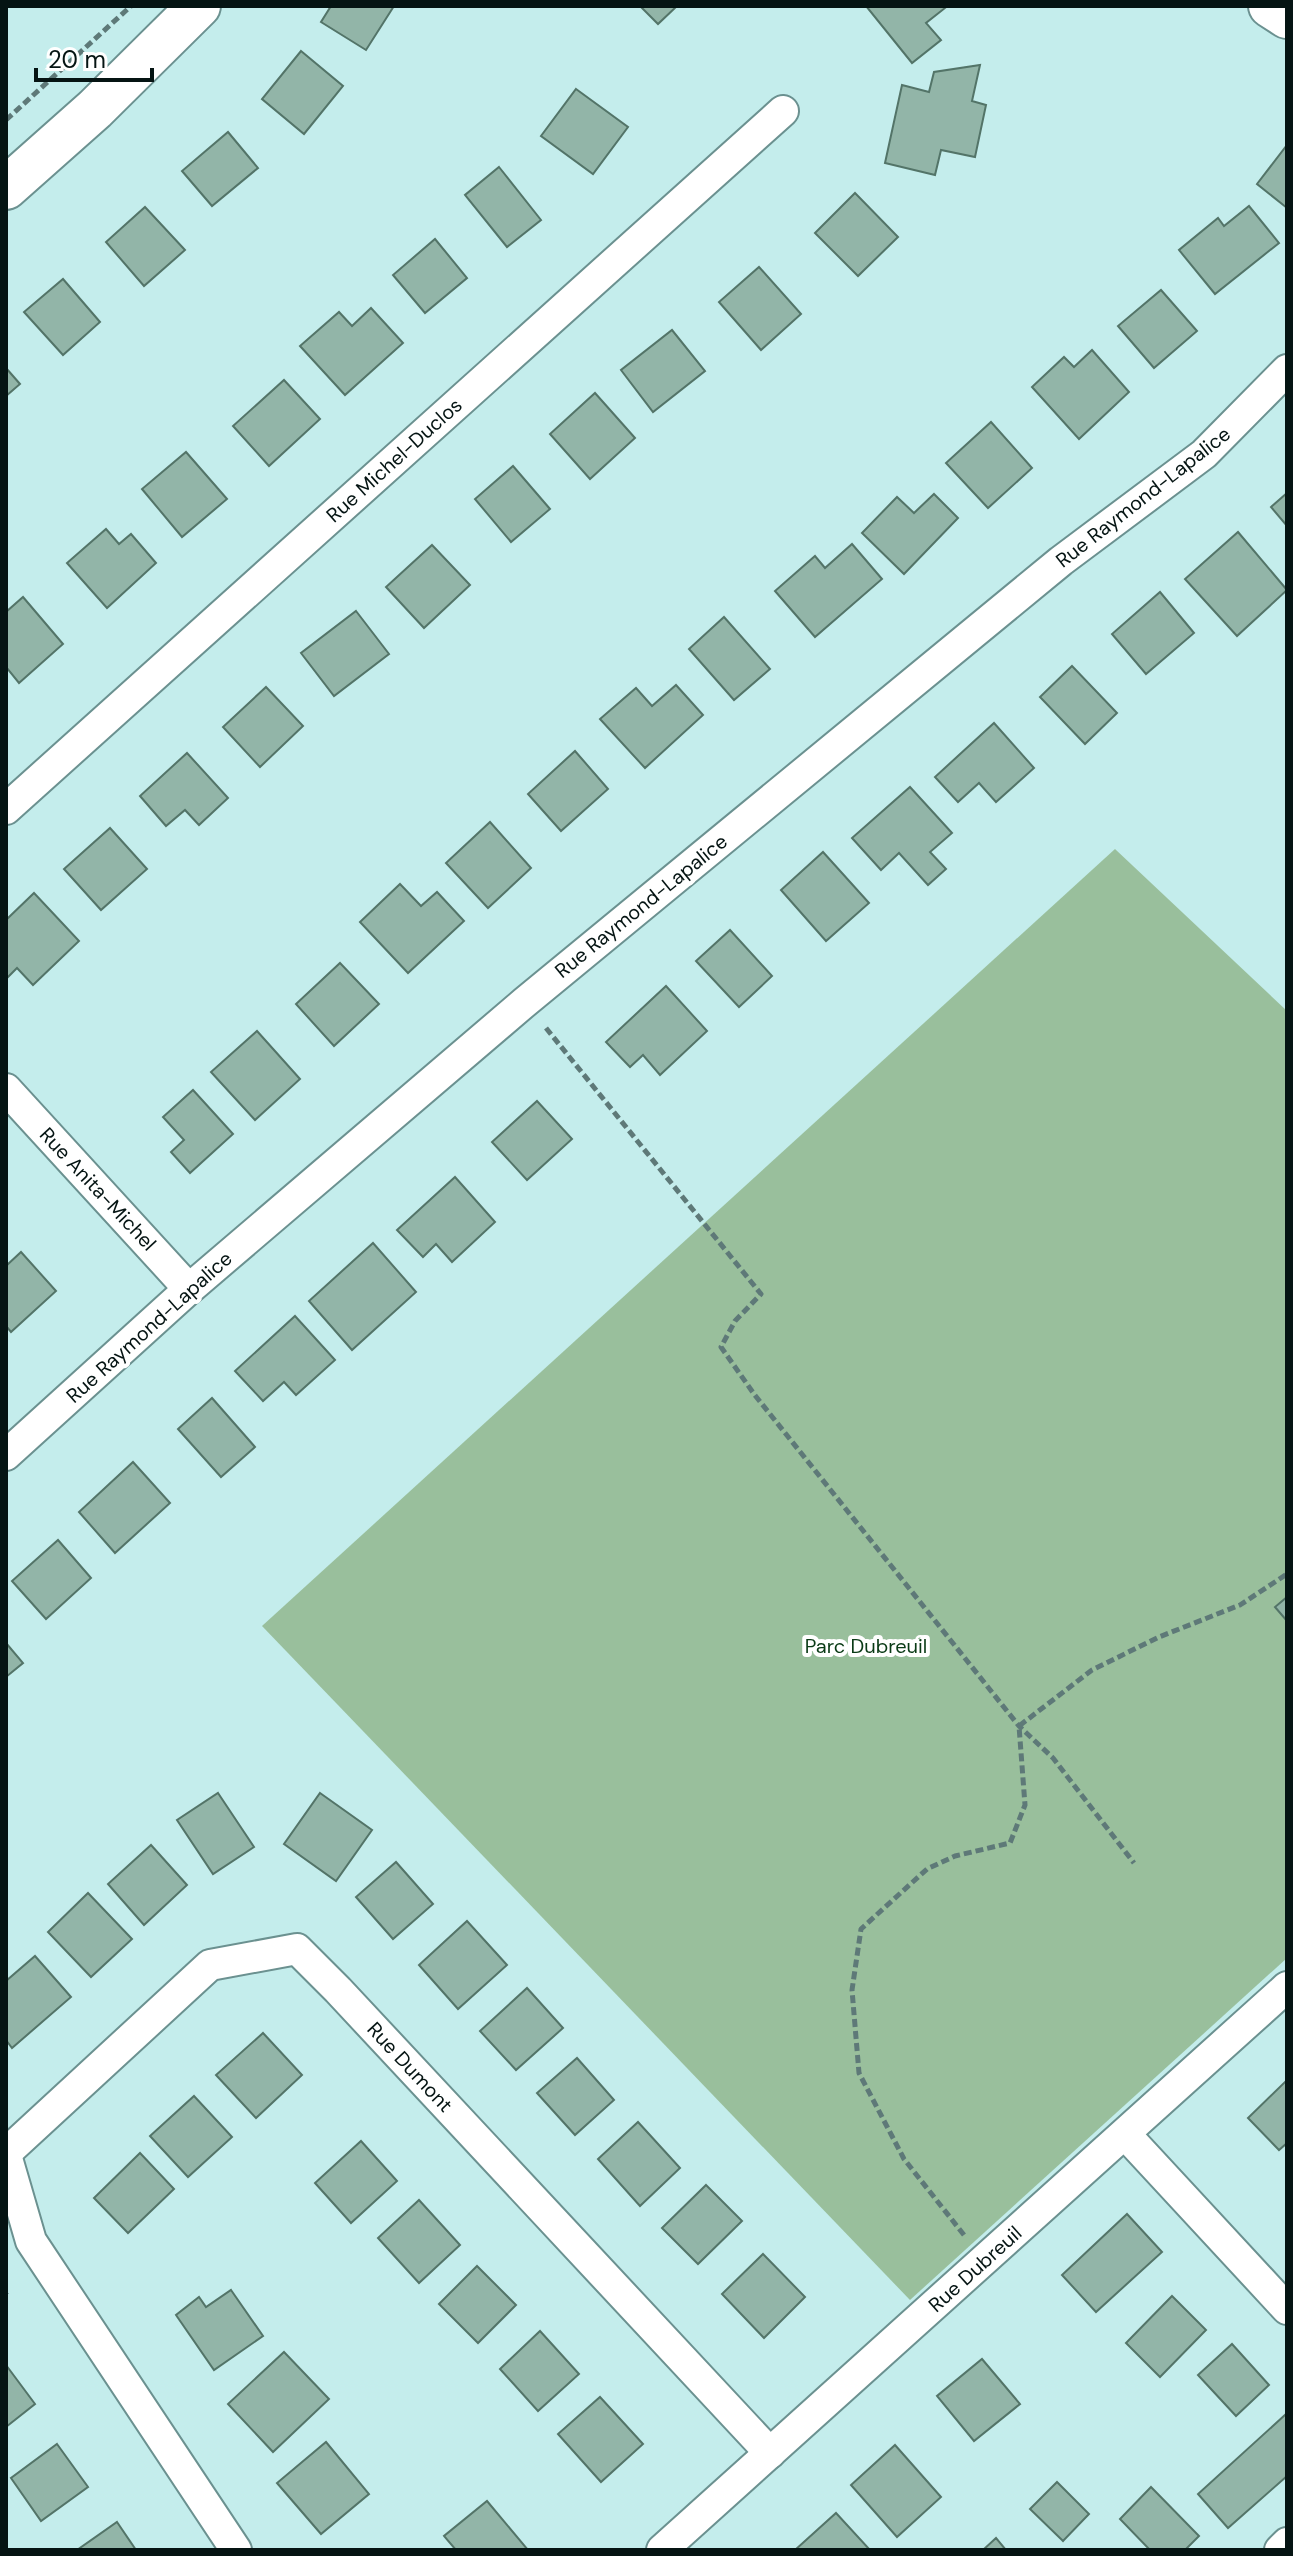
<svg xmlns="http://www.w3.org/2000/svg" width="1293" height="2556" font-family="'DM Sans',sans-serif">
<style>
.green{fill:#99bf9c}
.building{fill:#92b5a8;stroke:#537468;stroke-width:2}
.lines{fill:none;stroke-linecap:round;stroke-linejoin:round}
.street-casing{stroke:#6b9190;stroke-width:34}
.secondary-casing{stroke:#6b9190;stroke-width:46}
.path{stroke:#5e7978;stroke-width:5;stroke-dasharray:8 4;stroke-linecap:butt}
.street{stroke:#fff;stroke-width:30}
.secondary{stroke:#fff;stroke-width:42}
.labels{text-anchor:middle;dominant-baseline:central;stroke-width:8;stroke-linejoin:round;paint-order:stroke}
.street-label{font-size:20px;fill:#051413;stroke:#fff}
.park-label{font-size:20px;fill:#093a15;stroke:#fff}
</style>
<rect width="100%" height="100%" fill="#c4edec"/>
<path class="green" d="M1115 849 1287 1011V1958L910 2300 262 1626Z"/>
<g class="building">
<path d="M331 6H394L366 50 321 22Z"/>
<path d="M640 6H677L658 24Z"/>
<path d="M866 6H943L945 8 926 23 941 40 912 63Z"/>
<path d="M301 51 343 86 304 134 262 99Z"/>
<path d="M980 65 972 101 986 105 975 157 941 150 935 175 885 163 902 85 929 92 934 72Z"/>
<path d="M576 89 628 127 593 174 541 136Z"/>
<path d="M228 132 258 168 212 206 182 171Z"/>
<path d="M1287 145V208L1257 184Z"/>
<path d="M499 167 541 220 507 247 465 195Z"/>
<path d="M855 193 898 237 858 276 815 233Z"/>
<path d="M1249 206 1279 243 1215 294 1179 250 1218 218 1224 226Z"/>
<path d="M145 207 185 250 144 286 106 242Z"/>
<path d="M435 239 467 278 425 313 393 275Z"/>
<path d="M759 267 801 314 761 350 719 302Z"/>
<path d="M63 279 100 322 63 355 24 312Z"/>
<path d="M1161 290 1197 331 1154 368 1118 326Z"/>
<path d="M371 308 403 343 345 395 300 346 339 312 352 326Z"/>
<path d="M672 330 705 371 653 412 621 370Z"/>
<path d="M1092 350 1129 392 1079 439 1032 387 1064 357 1074 367Z"/>
<path d="M6 368 20 384 6 396Z"/>
<path d="M284 380 320 419 269 466 233 426Z"/>
<path d="M595 393 635 438 590 479 550 434Z"/>
<path d="M991 422 1032 468 988 508 946 463Z"/>
<path d="M186 452 227 499 182 537 142 489Z"/>
<path d="M513 466 550 509 511 542 475 499Z"/>
<path d="M1287 493V526L1271 507Z"/>
<path d="M934 494 958 518 904 574 862 533 897 497 914 513Z"/>
<path d="M106 529 119 544 131 534 156 563 107 608 67 563Z"/>
<path d="M1238 532 1287 590 1237 636 1185 579Z"/>
<path d="M852 544 882 579 815 637 775 591 815 556 825 568Z"/>
<path d="M432 545 470 585 424 628 386 587Z"/>
<path d="M1160 592 1194 633 1146 674 1112 634Z"/>
<path d="M23 597 63 644 19 683 6 667V612Z"/>
<path d="M356 611 389 654 334 696 301 653Z"/>
<path d="M724 617 770 669 734 700 689 649Z"/>
<path d="M1072 666 1117 713 1085 744 1040 697Z"/>
<path d="M676 685 703 715 645 768 600 719 636 688 652 706Z"/>
<path d="M266 687 303 726 260 767 223 727Z"/>
<path d="M994 723 1034 768 996 802 979 783 958 802 935 777Z"/>
<path d="M575 751 608 789 561 831 528 794Z"/>
<path d="M187 753 228 798 199 825 185 810 166 826 140 796Z"/>
<path d="M910 787 952 833 930 852 946 869 928 885 899 853 881 870 852 838Z"/>
<path d="M490 822 531 868 488 908 446 863Z"/>
<path d="M110 828 147 869 101 910 64 869Z"/>
<path d="M823 852 869 903 826 941 781 890Z"/>
<path d="M400 884 421 906 437 892 464 921 408 973 360 922Z"/>
<path d="M34 893 79 941 33 985 17 968 6 979V920Z"/>
<path d="M730 930 772 976 739 1007 696 961Z"/>
<path d="M340 963 379 1004 334 1046 296 1004Z"/>
<path d="M666 986 707 1031 660 1075 643 1055 630 1067 606 1042Z"/>
<path d="M257 1031 300 1079 255 1120 211 1072Z"/>
<path d="M193 1090 233 1134 190 1173 171 1152 184 1140 163 1117Z"/>
<path d="M537 1101 572 1139 527 1180 492 1142Z"/>
<path d="M455 1177 495 1222 452 1262 436 1244 423 1257 397 1230Z"/>
<path d="M373 1243 416 1292 352 1350 309 1301Z"/>
<path d="M21 1252 56 1291 11 1332 6 1326V1266Z"/>
<path d="M295 1316 335 1360 296 1395 284 1382 263 1401 235 1371Z"/>
<path d="M212 1398 255 1447 221 1477 178 1429Z"/>
<path d="M133 1462 170 1503 115 1553 79 1512Z"/>
<path d="M58 1540 91 1578 46 1619 12 1581Z"/>
<path d="M1287 1597V1621L1275 1607Z"/>
<path d="M6 1643 23 1663 6 1677Z"/>
<path d="M218 1793 254 1847 213 1874 177 1820Z"/>
<path d="M320 1793 372 1830 336 1881 284 1844Z"/>
<path d="M151 1845 187 1885 144 1925 108 1884Z"/>
<path d="M396 1862 433 1904 393 1939 356 1897Z"/>
<path d="M88 1893 132 1939 91 1977 48 1932Z"/>
<path d="M467 1921 507 1965 458 2009 419 1965Z"/>
<path d="M35 1956 71 1997 12 2048 6 2040V1981Z"/>
<path d="M527 1988 563 2028 516 2070 480 2031Z"/>
<path d="M263 2033 302 2075 256 2118 216 2075Z"/>
<path d="M577 2058 614 2100 575 2135 537 2093Z"/>
<path d="M1287 2080V2143L1279 2150 1248 2118Z"/>
<path d="M194 2096 232 2137 188 2177 150 2136Z"/>
<path d="M638 2122 680 2168 640 2206 598 2159Z"/>
<path d="M361 2141 397 2181 351 2223 315 2183Z"/>
<path d="M140 2153 174 2189 128 2233 94 2198Z"/>
<path d="M706 2185 742 2221 698 2264 662 2228Z"/>
<path d="M419 2200 460 2245 419 2283 378 2238Z"/>
<path d="M1127 2214 1162 2252 1096 2312 1062 2275Z"/>
<path d="M763 2254 805 2297 764 2338 722 2294Z"/>
<path d="M477 2266 516 2305 478 2343 439 2304Z"/>
<path d="M231 2290 263 2336 214 2370 176 2315 199 2297 206 2307Z"/>
<path d="M1172 2296 1206 2330 1160 2377 1126 2343Z"/>
<path d="M540 2331 579 2374 538 2411 500 2369Z"/>
<path d="M1232 2344 1269 2385 1236 2416 1198 2375Z"/>
<path d="M284 2352 329 2399 273 2452 228 2404Z"/>
<path d="M982 2359 1020 2404 974 2441 937 2396Z"/>
<path d="M6 2365 35 2404 6 2427Z"/>
<path d="M600 2397 643 2444 601 2482 558 2434Z"/>
<path d="M1286 2414 1287 2476 1228 2528 1198 2494Z"/>
<path d="M326 2442 369 2494 321 2534 277 2483Z"/>
<path d="M57 2444 88 2487 41 2521 11 2478Z"/>
<path d="M895 2445 941 2497 897 2537 851 2485Z"/>
<path d="M1057 2482 1089 2514 1063 2541 1030 2509Z"/>
<path d="M1151 2487 1199 2536 1185 2550H1150L1120 2519Z"/>
<path d="M487 2501 528 2550H456L444 2536Z"/>
<path d="M836 2513 870 2550H795Z"/>
<path d="M117 2522 136 2550H77Z"/>
<path d="M996 2538 1006 2550H983Z"/>
</g>
<g class="lines">
<g class="street-casing">
<g id="street">
<path d="M6 809 783 111"/>
<path d="M6 1089 189 1289"/>
<path d="M6 1455 189 1289 525 1002 1061 561 1204 454 1287 370"/>
<path d="M1125 2134 1287 2309"/>
<path d="M6 2153 210 1965 297 1949 338 1990 770 2453"/>
<path d="M6 2155 31 2241 236 2550"/>
<path d="M662 2550 1287 1987"/>
<path d="M1280 2550 1287 2543"/>
</g>
</g>
<g class="secondary-casing">
<g id="secondary">
<path d="M1270 6 1287 17"/>
<path d="M6 188 95 109 199 6"/>
</g>
</g>
<g class="path">
<path d="M6 120 131 6"/>
<path d="M546 1028 761 1294 735 1321 721 1347 754 1394 1019 1726 1053 1758 1134 1863"/>
<path d="M964 2235 904 2159 859 2073 852 1990 861 1929 927 1869 955 1856 1010 1843 1025 1805 1019 1726 1092 1670 1159 1637 1240 1605 1287 1574"/>
<path d="M6 2293V2294"/>
</g>
<use href="#street" class="street"/>
<use href="#secondary" class="secondary"/>
</g>
<g class="labels">
<g class="street-label">
<text transform="translate(394 460) rotate(-42)">Rue Michel-Duclos</text>
<text transform="translate(1143 497) rotate(-38)">Rue Raymond-Lapalice</text>
<text transform="translate(641 906) rotate(-39)">Rue Raymond-Lapalice</text>
<text transform="translate(98 1189) rotate(47)">Rue Anita-Michel</text>
<text transform="translate(149 1327) rotate(-42)">Rue Raymond-Lapalice</text>
<text transform="translate(410 2067) rotate(47)">Rue Dumont</text>
<text transform="translate(975 2269) rotate(-42)">Rue Dubreuil</text>
</g>
<g class="park-label">
<text x="866" y="1646">Parc Dubreuil</text>
</g>
</g>
<rect width="1293" height="2556" fill="none" stroke="#051413" stroke-width="16"/>
<path d="M36 68v12h116v-12" fill="none" stroke="#051413" stroke-width="4"/>
<text x="48" y="68" font-size="24" fill="#051413" stroke="#ffffff" stroke-width="6" paint-order="stroke">20 m</text>
</svg>
